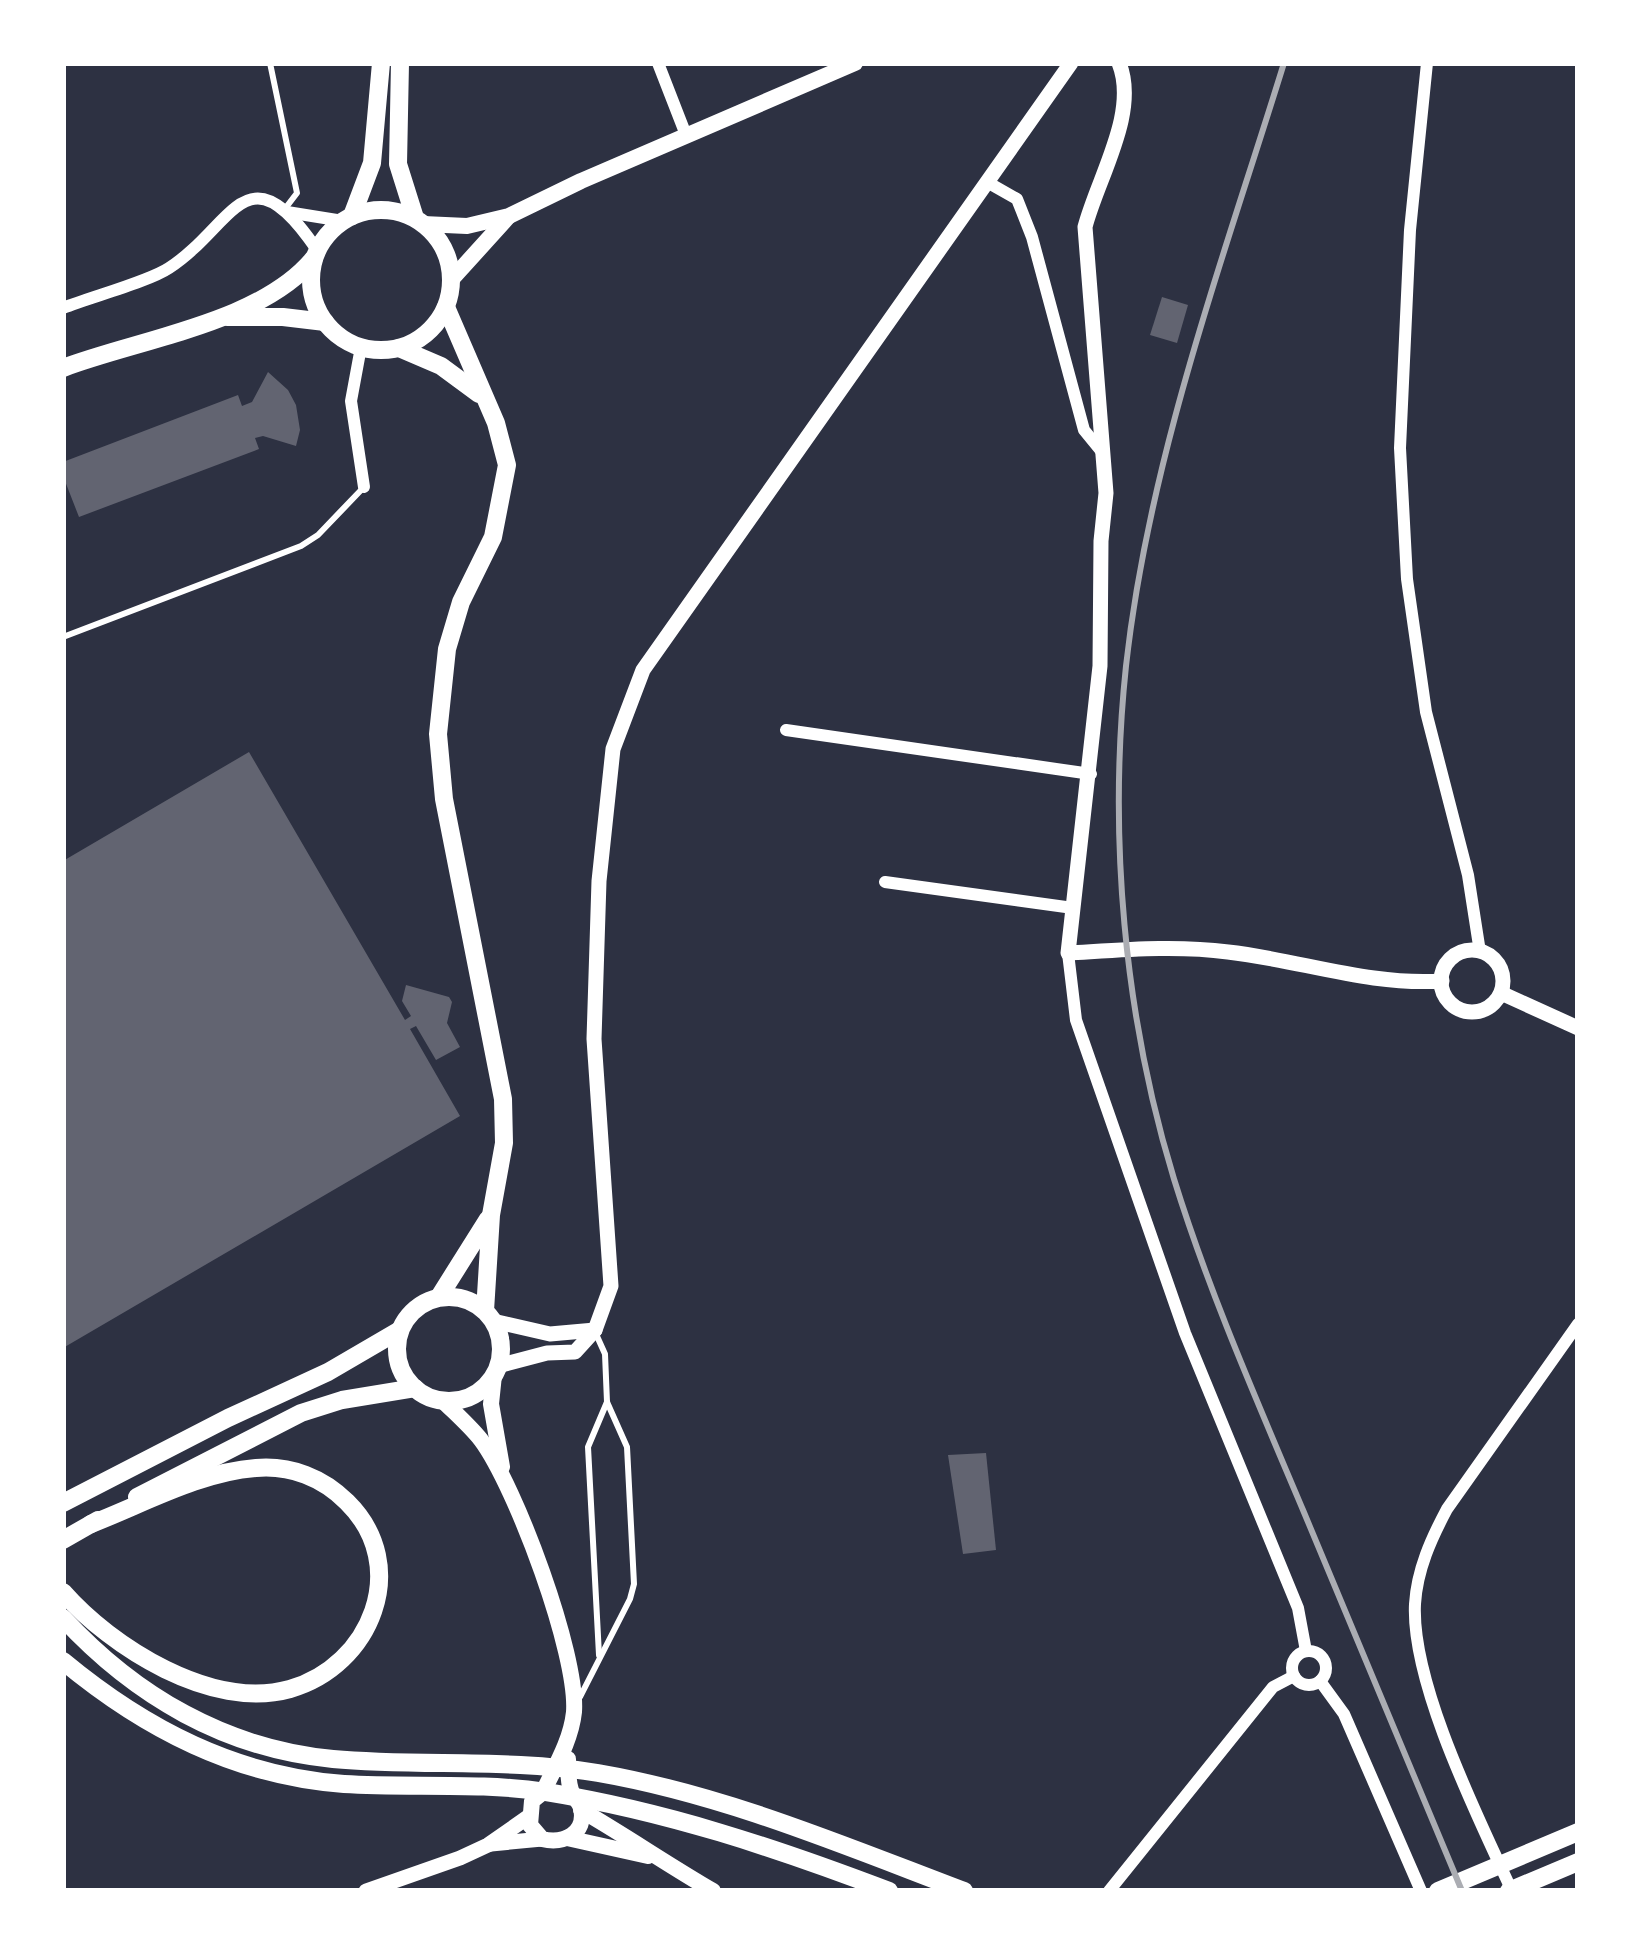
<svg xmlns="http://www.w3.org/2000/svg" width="1641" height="1954" font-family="'Asap Condensed',sans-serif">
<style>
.building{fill:#626471}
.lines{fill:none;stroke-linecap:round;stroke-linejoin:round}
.service{stroke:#fff;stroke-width:6}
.minor{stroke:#fff;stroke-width:12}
.tertiary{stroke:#fff;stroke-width:15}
.secondary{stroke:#fff;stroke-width:16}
.primary{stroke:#fff;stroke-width:18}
.trunk{stroke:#fff;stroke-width:18}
.rail{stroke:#abadb3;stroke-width:6}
</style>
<rect width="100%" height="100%" fill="#2d3142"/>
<g class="building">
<path d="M1162 297 1188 305 1177 343 1150 335Z"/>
<path d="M268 372 288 390 296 405 300 430 296 446 263 436 255 438 259 449 79 517 63 476V462L238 395 242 406 252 402Z"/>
<path d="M249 752 405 1020 411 1016 402 1001 406 985 449 997 452 1002 447 1023 460 1047 436 1060 416 1026 410 1029 460 1116 63 1348V861Z"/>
<path d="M986 1453 996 1550 963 1554 948 1455Z"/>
</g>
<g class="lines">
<g class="service">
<path d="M270 63 297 193 284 210"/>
<path d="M63 637 301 546 318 535 364 487"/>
<path d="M599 1655 588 1447 607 1402"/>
<path d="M580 1697 630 1599 634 1584 627 1447 607 1402 605 1354 596 1334"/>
</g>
<g class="minor">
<path d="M658 63 686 135"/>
<path d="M1427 63 1410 230 1400 448 1407 579 1426 712 1468 875 1480 952"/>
<path d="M987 182 1017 199 1032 237 1084 430 1102 452"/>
<path d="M287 212 343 221"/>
<path d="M63 308C90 297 148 282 169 268 234 226 246 145 317 250"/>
<path d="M361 347 351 401 364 487"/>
<path d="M786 730 1091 774"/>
<path d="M885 882 1073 908"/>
<path d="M1068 953 1076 1020 1185 1333 1298 1608 1306 1651"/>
<circle cx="1309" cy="1668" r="17"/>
<path d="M1320 1681 1344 1714 1421 1891"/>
<path d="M1109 1891 1273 1687 1294 1676"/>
<path d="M1512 1891C1478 1817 1411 1683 1415 1604 1417 1570 1431 1539 1447 1509L1578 1324"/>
</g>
<g class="tertiary">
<path d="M1119 63C1139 113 1098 177 1085 227L1106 493 1101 541 1100 666 1068 953C1121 950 1175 945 1228 952 1300 960 1369 986 1442 981"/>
<circle cx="1472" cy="981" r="31"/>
<path d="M1501 993 1578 1028"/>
<path d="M493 1321 550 1334 595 1330"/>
<path d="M498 1366 547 1353 575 1352 595 1330 611 1286 594 1039 599 881 613 749 643 670 1071 63"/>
<path d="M491 1844 542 1839"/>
<path d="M366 1891 460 1858 488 1845 528 1817"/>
</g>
<g class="secondary">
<path d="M423 224 467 226 509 216 581 181 855 63"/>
<path d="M452 279 508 217"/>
<path d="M494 1375 491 1404 502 1467"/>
<path d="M442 1400C455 1413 470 1426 481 1440 516 1487 578 1654 574 1712 571 1740 556 1765 544 1790"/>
<path d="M547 1789 532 1801 530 1825 542 1839C563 1844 587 1834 581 1808 579 1801 573 1797 571 1790 568 1782 568 1768 568 1759"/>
<path d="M581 1810C626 1836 668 1865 713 1891"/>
<path d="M567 1838 648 1856"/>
</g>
<g class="primary">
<circle cx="381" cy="280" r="70"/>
<path d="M446 307 496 423 507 465 493 537 461 602 447 649 438 734 444 799 503 1099 504 1143 491 1215 485 1311"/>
<path d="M227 317H283L325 322"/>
<path d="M399 348 441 366 479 394"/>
<path d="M63 368C139 339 261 323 314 258"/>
<circle cx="449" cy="1349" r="52"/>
<path d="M439 1297 488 1219"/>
</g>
<g class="trunk">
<path d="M400 63 398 164 415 218"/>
<path d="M352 216 372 163 381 63"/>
<path d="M137 1497 301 1413 342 1400 415 1388"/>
<path d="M63 1503 228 1418 328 1372 400 1330"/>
<path d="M63 1540 98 1520"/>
<path d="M63 1592C111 1647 212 1711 290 1689 371 1666 412 1566 347 1502 323 1478 291 1465 256 1468 200 1472 143 1504 91 1524"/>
<path d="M63 1618C135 1696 226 1749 333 1759 421 1767 510 1758 598 1773 725 1795 845 1846 964 1891"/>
<path d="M63 1661C145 1729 236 1776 344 1784 411 1788 479 1782 546 1792 665 1811 776 1848 889 1891"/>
<path d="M1438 1891 1578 1832"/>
<path d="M1509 1891 1578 1862"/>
</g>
<path class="rail" d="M1284 63C1223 260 1149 459 1126 666 1108 835 1124 1016 1174 1179 1209 1292 1257 1401 1303 1510 1356 1637 1409 1764 1462 1891"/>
</g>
<rect width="1641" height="1954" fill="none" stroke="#ffffff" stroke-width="132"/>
</svg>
